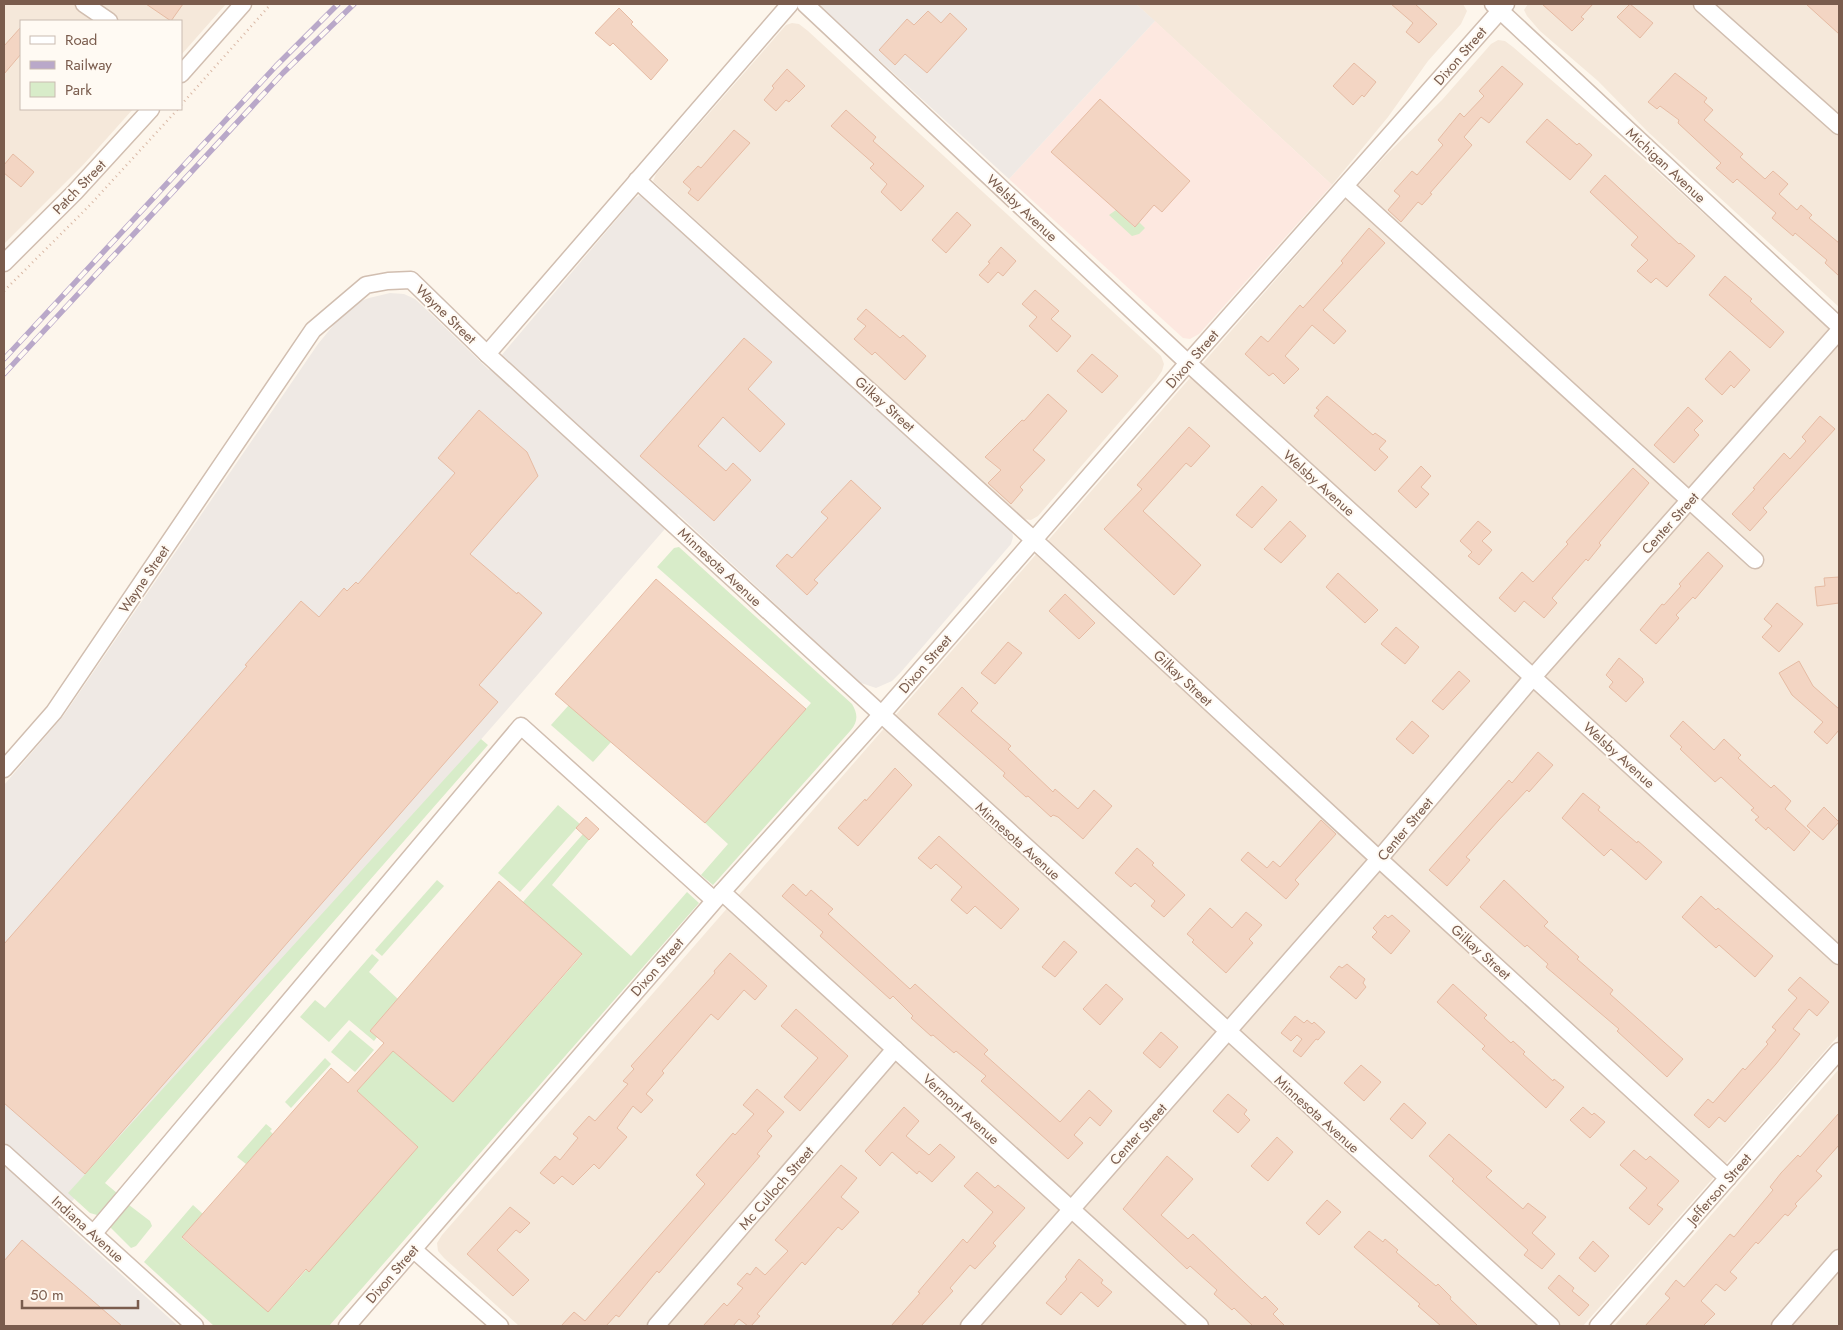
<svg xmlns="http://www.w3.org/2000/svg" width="1843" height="1330" font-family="Jost,sans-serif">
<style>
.residential{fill:#f5e8da}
.commercial{fill:#fde8e0}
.industrial{fill:#efe9e4}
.green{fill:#d8ecc9}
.building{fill:#f3d5c3;stroke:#e6bba3}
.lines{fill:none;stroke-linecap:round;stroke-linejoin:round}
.minor-casing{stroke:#d1beb0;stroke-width:19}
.path{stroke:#d9b8a5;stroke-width:2.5;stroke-dasharray:1 4;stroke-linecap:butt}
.minor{stroke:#fff;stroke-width:16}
.rail-casing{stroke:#b9a8c9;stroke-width:5.5}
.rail{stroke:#fffaf3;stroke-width:4;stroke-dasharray:11;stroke-linecap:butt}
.labels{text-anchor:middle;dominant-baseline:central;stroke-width:4;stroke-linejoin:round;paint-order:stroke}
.street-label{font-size:14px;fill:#7a5c4d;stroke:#fffaf3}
</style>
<rect width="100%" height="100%" fill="#fdf6ec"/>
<g class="residential">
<path d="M4 4H226L181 55V21H21V109H133L83 165 4 244Z"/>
<path d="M1136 4H1463L1467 11 1461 24 1428 61 1388 117 1332 185Z"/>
<path d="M1528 4H1839V307L1647 131 1598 81 1540 31 1527 16 1524 10Z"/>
<path d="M792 23 799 24 808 31 1161 356 1164 364 1162 371 1156 380 1038 516 1031 520 1022 519 653 181 656 174 786 25Z"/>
<path d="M1498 40 1505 41 1513 47 1650 165 1839 336V1035L1583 1326H519L444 1258 438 1251 437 1243 442 1235 1333 214 1386 155 1442 100 1491 44Z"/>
<path d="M1839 1069V1326H1614Z"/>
</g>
<path class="commercial" d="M1155 21 1332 185 1199 334 1190 339 1183 338 1009 179Z"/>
<g class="industrial">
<path d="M818 4H1136L1155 21 1009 179Z"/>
<path d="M640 195H645L1008 526 1012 531 1013 537 1011 544 901 672 892 681 876 688 861 683 678 514 366 871 58 1217 178 1326H4V785L64 715 318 344 336 322 361 301 369 298 390 293 404 294 415 299 431 314 489 370 634 199Z"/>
</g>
<g class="green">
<path d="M1116 210 1134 227 1139 222 1145 228 1139 234 1132 236 1109 215Z"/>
<path d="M679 547 852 704C858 714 858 721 851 730L713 885 701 875 728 844 705 823 811 703 657 567 674 548Z"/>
<path d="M569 705 611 742 593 762 551 725Z"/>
<path d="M481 739 488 745 105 1183 117 1193 97 1215 90 1213 68 1193Z"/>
<path d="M558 805 580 824 520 892 498 873Z"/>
<path d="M583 834 589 840 552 885 631 956 687 892 699 903 329 1326H214L144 1262 193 1205 203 1214 182 1238 269 1311 418 1147 357 1091 393 1051 453 1102 582 955 523 902Z"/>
<path d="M437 880 444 886 382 956 375 950Z"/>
<path d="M372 954 379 960 369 972 398 999 370 1031 377 1037 374 1041 349 1020 329 1042 300 1017 315 1000 325 1008Z"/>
<path d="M350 1030 374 1050 355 1072 331 1052Z"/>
<path d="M325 1058 331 1064 291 1108 285 1102Z"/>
<path d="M266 1124 272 1129 270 1131 273 1134 246 1164 237 1157Z"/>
<path d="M129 1205 150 1221 152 1226 136 1246 131 1248 110 1227Z"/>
</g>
<g class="building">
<path d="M146 4H183L171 21Z"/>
<path d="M1391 4H1415L1437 24 1419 43 1406 32 1413 23Z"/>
<path d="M1542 4H1593L1581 17 1584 19 1572 31Z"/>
<path d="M1630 4 1653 23 1640 38 1617 17Z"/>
<path d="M1806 4H1839V34Z"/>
<path d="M619 8 633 22 631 24 668 60 651 80 613 43 610 46 595 33Z"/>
<path d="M928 11 941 23 950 13 967 29 927 73 905 54 895 65 879 50 907 19 914 25Z"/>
<path d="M21 27V54L4 74V46Z"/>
<path d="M1354 63 1376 82 1364 97 1362 95 1353 105 1333 86Z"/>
<path d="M1502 66 1523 84 1489 123 1481 117 1464 137 1472 145 1430 193 1432 194 1422 205 1418 202 1401 222 1388 210 1400 196 1394 191 1412 171 1417 175 1443 145 1438 140 1460 113 1464 117 1484 96 1479 91Z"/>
<path d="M787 69 805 86 789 102 786 100 776 111 764 100 774 88 772 86Z"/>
<path d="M1675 73 1707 98 1704 102 1713 110 1704 120 1743 154 1740 157 1765 179 1773 171 1788 184 1779 194 1797 210 1801 205 1812 215 1809 218 1839 243V276L1825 263 1827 260 1795 233 1793 236 1772 218 1776 213 1737 179 1733 183 1716 168 1721 163 1678 123 1679 120 1660 106 1657 109 1648 102Z"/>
<path d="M1100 99 1190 181 1162 212 1154 205 1135 227 1051 152Z"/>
<path d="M846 110 876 137 873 141 924 186 901 211 881 192 887 184 870 168 874 164 831 126Z"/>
<path d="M1547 119 1577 145 1579 143 1592 155 1570 180 1526 142Z"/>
<path d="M734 130 750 143 698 201 688 193 691 189 683 182 698 166 701 168Z"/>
<path d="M13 154 34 172 21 187 4 173V165Z"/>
<path d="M1605 175 1679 244 1680 243 1695 256 1667 287 1656 278 1651 283 1637 271 1648 260 1631 245 1638 237 1590 192Z"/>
<path d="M957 212 971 225 946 253 932 240Z"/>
<path d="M1369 228 1385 243 1323 310 1346 331 1334 344 1312 325 1285 356 1299 369 1284 384 1273 373 1269 376 1245 354 1261 336 1268 342 1300 305 1303 308 1343 263 1341 261Z"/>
<path d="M1001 247 1016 261 1003 276 998 272 988 283 979 275 990 263 988 262Z"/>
<path d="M1725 276 1752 299 1750 301 1784 332 1770 348 1709 295Z"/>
<path d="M1035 290 1059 311 1051 319 1071 336 1057 352 1029 326 1037 317 1022 304Z"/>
<path d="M866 309 900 338 903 335 926 356 905 380 875 352 872 355 854 339 866 326 857 319Z"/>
<path d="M744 338 772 362 748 389 785 424 760 452 723 417 698 446 726 471 733 463 751 480 714 521 640 456Z"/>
<path d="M1730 351 1750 370 1734 388 1731 385 1722 395 1705 379Z"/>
<path d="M1092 354 1118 376 1102 393 1077 371Z"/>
<path d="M1048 394 1067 411 1033 450 1045 460 1020 487 1023 490 1011 504 988 483 1001 470 985 457 1022 420 1024 421Z"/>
<path d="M1327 396 1373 435 1375 433 1386 441 1379 449 1388 457 1375 471 1314 416 1319 410 1316 408Z"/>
<path d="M1688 407 1703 421 1694 430 1699 435 1674 463 1654 445Z"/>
<path d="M479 410 527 452 538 476 470 554 517 594 518 592 542 613 479 685 498 702 85 1174 4 1103V944L247 666 245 665 301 601 319 617 344 588 347 591 356 582 358 584 455 473 438 458Z"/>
<path d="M1820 416 1835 429 1763 508 1767 512 1750 531 1732 514 1755 489 1753 488 1784 453 1790 459 1806 441 1802 437Z"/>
<path d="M1189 427 1210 446 1191 467 1186 463 1143 511 1201 565 1174 595 1104 529 1142 489 1137 485Z"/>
<path d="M1421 466 1431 476 1421 487 1429 494 1416 508 1398 491Z"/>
<path d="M1633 468 1649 483 1599 543 1601 545 1588 561 1586 559 1552 598 1557 603 1544 618 1524 601 1515 612 1499 598 1522 572 1533 582 1568 544 1566 542Z"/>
<path d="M851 480 881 508 814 580 818 583 807 595 776 566 787 554 792 558 828 518 821 512Z"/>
<path d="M1262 486 1277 500 1252 528 1236 515Z"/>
<path d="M1290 521 1306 536 1281 563 1264 549Z"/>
<path d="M1478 521 1491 532 1482 541 1492 550 1479 565 1468 556 1472 552 1460 541Z"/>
<path d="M1708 552 1723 566 1695 599 1693 597 1676 615 1679 618 1656 644 1640 630 1662 604 1664 605 1681 586 1679 584Z"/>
<path d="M1338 573 1378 610 1365 623 1326 587Z"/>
<path d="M1839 577V603L1817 606 1815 587 1825 586 1824 578Z"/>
<path d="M656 579 806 709 705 823 555 694Z"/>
<path d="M1065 594 1095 623 1079 639 1049 611Z"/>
<path d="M1777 603 1803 624 1779 652 1762 637 1772 626 1764 619Z"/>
<path d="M1396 627 1419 647 1405 664 1381 644Z"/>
<path d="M1008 642 1022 653 995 684 981 673Z"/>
<path d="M1619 658 1643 679 1642 680 1644 682 1626 702 1609 687 1613 682 1606 675Z"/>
<path d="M1799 661 1813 686 1839 709V730L1827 744 1814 732 1823 722 1792 695 1779 673Z"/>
<path d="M1459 671 1470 681 1443 710 1432 701Z"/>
<path d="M962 687 978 703 971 711 1011 746 1008 749 1053 792 1055 789 1078 809 1094 790 1112 806 1083 839 1058 817 1053 815 1051 817 1028 796 1026 797 1003 776 1005 773 938 714Z"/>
<path d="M1412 721 1429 736 1413 754 1396 739Z"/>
<path d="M1683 721 1714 750 1724 739 1741 755 1738 758 1771 788 1774 785 1791 801 1785 809 1810 832 1794 851 1768 827 1766 830 1755 820 1759 817 1751 810 1754 808 1721 777 1715 782 1680 749 1682 747 1670 736Z"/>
<path d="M1538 752 1553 765 1529 792 1527 790 1498 821 1466 857 1470 860 1447 886 1429 870 1509 780 1512 783Z"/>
<path d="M895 768 912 785 858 846 838 828 865 799 866 801Z"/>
<path d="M1583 793 1600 807 1598 810 1637 843 1638 841 1662 862 1646 880 1611 849 1604 856 1562 818Z"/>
<path d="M1824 807 1839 822 1823 840 1807 826Z"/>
<path d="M586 817 599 829 589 840 576 828Z"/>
<path d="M1321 820 1336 834 1295 880 1299 884 1286 899 1241 860 1248 852 1267 868 1273 861 1280 867Z"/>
<path d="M939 836 1019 909 1001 929 975 906 967 914 951 900 962 887 936 864 931 869 918 858Z"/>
<path d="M1137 848 1154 863 1152 865 1185 895 1164 917 1151 906 1155 901 1135 883 1131 887 1115 873Z"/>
<path d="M1504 880 1548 922 1544 926 1579 957 1577 959 1613 990 1610 994 1683 1059 1667 1077 1617 1031 1619 1029 1546 967 1548 964 1527 945 1525 947 1480 907Z"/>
<path d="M499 881 582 954 453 1102 393 1051 357 1091 418 1147 309 1272 306 1269 268 1312 182 1237 331 1068 348 1083 384 1043 370 1031Z"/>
<path d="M793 884 806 896 811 890 833 909 828 914 910 989 915 984 988 1050 984 1054 1060 1122 1089 1090 1112 1111 1100 1126 1090 1117 1074 1135 1083 1143 1068 1159 981 1081 986 1076 956 1051 954 1053 933 1035 931 1036 911 1018 913 1016 893 996 890 999 820 936 823 932 782 896Z"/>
<path d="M1701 896 1716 910 1718 908 1773 956 1755 977 1719 945 1716 948 1682 917Z"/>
<path d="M1210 908 1232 928 1246 912 1262 925 1249 939 1253 943 1226 973 1192 942 1194 940 1187 934Z"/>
<path d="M1385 915 1388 918 1392 915 1410 931 1391 954 1372 937 1377 932 1373 928Z"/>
<path d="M1064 941 1077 952 1055 977 1042 967Z"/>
<path d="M730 953 767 986 755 1000 744 990 718 1020 711 1014 662 1071 664 1073 646 1094 653 1100 641 1113 633 1106 617 1128 627 1137 599 1169 594 1164 573 1185 562 1176 554 1184 540 1173 555 1156 560 1160 578 1138 573 1134 589 1116 595 1121 628 1084 623 1081 634 1069 631 1066 715 973 714 971Z"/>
<path d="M1347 964 1365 979 1363 983 1366 987 1356 999 1330 977 1339 966 1342 968Z"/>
<path d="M1800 977 1829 1002 1817 1016 1809 1009 1793 1029 1800 1034 1776 1064 1725 1122 1719 1117 1709 1128 1694 1115 1708 1099 1713 1103 1743 1068 1745 1070 1768 1044 1766 1042 1776 1030 1772 1027 1797 998 1788 990Z"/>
<path d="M1106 984 1123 999 1100 1025 1083 1009Z"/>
<path d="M1453 984 1487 1015 1484 1018 1511 1043 1513 1041 1525 1052 1523 1054 1553 1081 1554 1079 1564 1087 1546 1108 1482 1049 1485 1046 1437 1002Z"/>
<path d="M796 1009 848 1056 800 1111 784 1097 818 1058 781 1026Z"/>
<path d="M1295 1016 1304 1023 1307 1020 1312 1024 1314 1022 1325 1032 1318 1040 1316 1039 1301 1057 1293 1051 1302 1039 1297 1035 1291 1041 1281 1033Z"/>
<path d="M1161 1032 1178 1047 1160 1068 1143 1053Z"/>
<path d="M1361 1065 1381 1082 1364 1101 1344 1083Z"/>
<path d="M757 1089 784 1112 767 1131 772 1136 757 1154 760 1156 659 1273 657 1271 619 1317 616 1315 606 1326H561L574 1312 585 1321 705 1184 696 1175 733 1133 735 1135 754 1114 743 1105Z"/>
<path d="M1228 1094 1247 1110 1244 1114 1250 1120 1238 1133 1213 1111Z"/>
<path d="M1404 1103 1426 1123 1412 1139 1390 1119Z"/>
<path d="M904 1107 919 1121 906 1136 929 1155 940 1144 955 1157 932 1182 919 1171 917 1174 892 1152 880 1166 865 1151Z"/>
<path d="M1583 1107 1592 1115 1594 1113 1605 1122 1590 1138 1570 1120Z"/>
<path d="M1839 1113V1145L1816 1171 1822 1176 1795 1204 1797 1206 1788 1216 1785 1214 1758 1244 1756 1242 1730 1272 1737 1278 1725 1291 1716 1284 1701 1301 1715 1314 1703 1326H1645L1670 1298 1665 1294 1676 1280 1684 1287 1730 1234 1734 1237 1773 1190 1770 1187 1781 1173 1798 1155 1800 1157Z"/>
<path d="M1449 1134 1492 1171 1486 1177 1523 1209 1528 1203 1546 1217 1532 1233 1555 1254 1542 1269 1524 1255 1528 1250 1452 1181 1454 1179 1429 1156Z"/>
<path d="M1277 1137 1293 1152 1268 1181 1251 1166Z"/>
<path d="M1634 1150 1646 1160 1650 1156 1679 1181 1657 1205 1663 1209 1649 1225 1629 1208 1647 1188 1620 1165Z"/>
<path d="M1167 1156 1193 1179 1161 1215 1188 1239 1193 1234 1262 1299 1265 1296 1278 1309 1273 1314 1285 1326H1253L1234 1308 1232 1310 1214 1294 1217 1290 1190 1266 1187 1269 1123 1209Z"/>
<path d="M841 1165 857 1178 841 1197 859 1212 842 1230 838 1227 805 1265 802 1262 757 1314 760 1316 751 1326H748L739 1319 733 1326H703L724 1303 727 1306 743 1288 737 1284 747 1273 750 1275 756 1267 765 1275 788 1251 775 1240Z"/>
<path d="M977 1172 995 1188 998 1185 1025 1208 993 1243 996 1246 975 1269 970 1265 950 1288 953 1291 921 1326H891L920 1293 918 1292 963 1239 967 1243 993 1212 964 1186Z"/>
<path d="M1327 1200 1341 1212 1319 1235 1306 1223Z"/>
<path d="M510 1207 530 1223 520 1233 516 1230 497 1250 529 1280 513 1296 467 1254Z"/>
<path d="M1369 1231 1383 1242 1385 1239 1398 1250 1396 1252 1436 1286 1438 1284 1451 1297 1450 1299 1478 1326H1441L1418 1306 1420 1304 1354 1247Z"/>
<path d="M22 1240 122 1326H4V1261Z"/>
<path d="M1593 1241 1609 1256 1595 1272 1579 1258Z"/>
<path d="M1079 1259 1103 1280 1101 1283 1112 1292 1098 1307 1081 1292 1061 1315 1046 1303 1067 1279 1065 1277Z"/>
<path d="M1559 1275 1574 1288 1572 1291 1589 1305 1579 1316 1548 1288Z"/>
</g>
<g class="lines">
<g class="minor-casing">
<g id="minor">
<path d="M84 4 109 21"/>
<path d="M805 4 1188 363 1839 956"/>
<path d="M1493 4 1839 326"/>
<path d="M1702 4 1839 126"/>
<path d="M181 74 243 4"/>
<path d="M637 180 1034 540 1379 859 1728 1178"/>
<path d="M1345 186 1755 560"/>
<path d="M4 263 75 192 151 109"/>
<path d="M487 354 790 4"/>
<path d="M4 769 54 712 313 330 366 285 388 281 411 280 487 354 1551 1326"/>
<path d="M722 892 1200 1326"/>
<path d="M4 1153 195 1326"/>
<path d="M94 1233 521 726 714 900"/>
<path d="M414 1250 500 1326"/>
<path d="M347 1326 722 892 881 715 1188 363 1506 4"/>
<path d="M656 1326 895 1049"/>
<path d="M969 1326 1379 859 1533 677 1839 331"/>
<path d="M1598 1326 1839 1051"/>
<path d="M1780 1326 1839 1258"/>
</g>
</g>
<g class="path">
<path d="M181 105 271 4"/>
<path d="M4 291 90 205 178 109"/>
</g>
<use href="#minor" class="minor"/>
<g class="rail-casing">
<g id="rail">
<path d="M4 359 276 66 338 4"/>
<path d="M4 374 283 73 354 4"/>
</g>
</g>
<use href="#rail" class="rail"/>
</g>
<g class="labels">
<g class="street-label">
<text transform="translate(1460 56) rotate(-49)">Dixon Street</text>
<text transform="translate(1666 165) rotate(43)">Michigan Avenue</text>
<text transform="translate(79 187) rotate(-46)">Patch Street</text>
<text transform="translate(1022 208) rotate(43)">Welsby Avenue</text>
<text transform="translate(446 314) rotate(44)">Wayne Street</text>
<text transform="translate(1192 359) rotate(-49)">Dixon Street</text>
<text transform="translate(885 404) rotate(42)">Gilkay Street</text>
<text transform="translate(1319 483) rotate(42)">Welsby Avenue</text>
<text transform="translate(1670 523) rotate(-48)">Center Street</text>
<text transform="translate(720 567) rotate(43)">Minnesota Avenue</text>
<text transform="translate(144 579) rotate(-56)">Wayne Street</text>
<text transform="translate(925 664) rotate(-49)">Dixon Street</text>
<text transform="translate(1183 678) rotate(43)">Gilkay Street</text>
<text transform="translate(1619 755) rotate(42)">Welsby Avenue</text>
<text transform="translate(1405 829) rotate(-50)">Center Street</text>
<text transform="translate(1018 841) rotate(42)">Minnesota Avenue</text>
<text transform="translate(1481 952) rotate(42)">Gilkay Street</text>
<text transform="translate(657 967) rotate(-49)">Dixon Street</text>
<text transform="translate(961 1109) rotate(42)">Vermont Avenue</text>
<text transform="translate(1317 1114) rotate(42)">Minnesota Avenue</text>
<text transform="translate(1138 1134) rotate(-48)">Center Street</text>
<text transform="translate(776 1188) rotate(-49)">Mc Culloch Street</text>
<text transform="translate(1719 1189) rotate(-49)">Jefferson Street</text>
<text transform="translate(88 1229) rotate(42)">Indiana Avenue</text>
<text transform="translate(392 1274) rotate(-49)">Dixon Street</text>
</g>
</g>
<rect width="1843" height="1330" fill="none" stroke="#7a5c4d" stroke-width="10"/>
<rect x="20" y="20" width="162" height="90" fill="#fffaf3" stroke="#cabbb1"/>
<rect x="30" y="36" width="25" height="8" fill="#ffffff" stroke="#cabbb1"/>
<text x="65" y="45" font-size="15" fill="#7a5c4d">Road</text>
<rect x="30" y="61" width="25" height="8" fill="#b9a8c9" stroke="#cabbb1"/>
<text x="65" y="70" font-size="15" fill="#7a5c4d">Railway</text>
<rect x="30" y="82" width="25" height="15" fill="#d8ecc9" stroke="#cabbb1"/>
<text x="65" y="95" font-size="15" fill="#7a5c4d">Park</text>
<path d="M22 1300v8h116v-8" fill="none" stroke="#7a5c4d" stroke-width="2.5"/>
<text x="30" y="1300" font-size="15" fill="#7a5c4d" stroke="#fffaf3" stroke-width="4" paint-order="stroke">50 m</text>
</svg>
